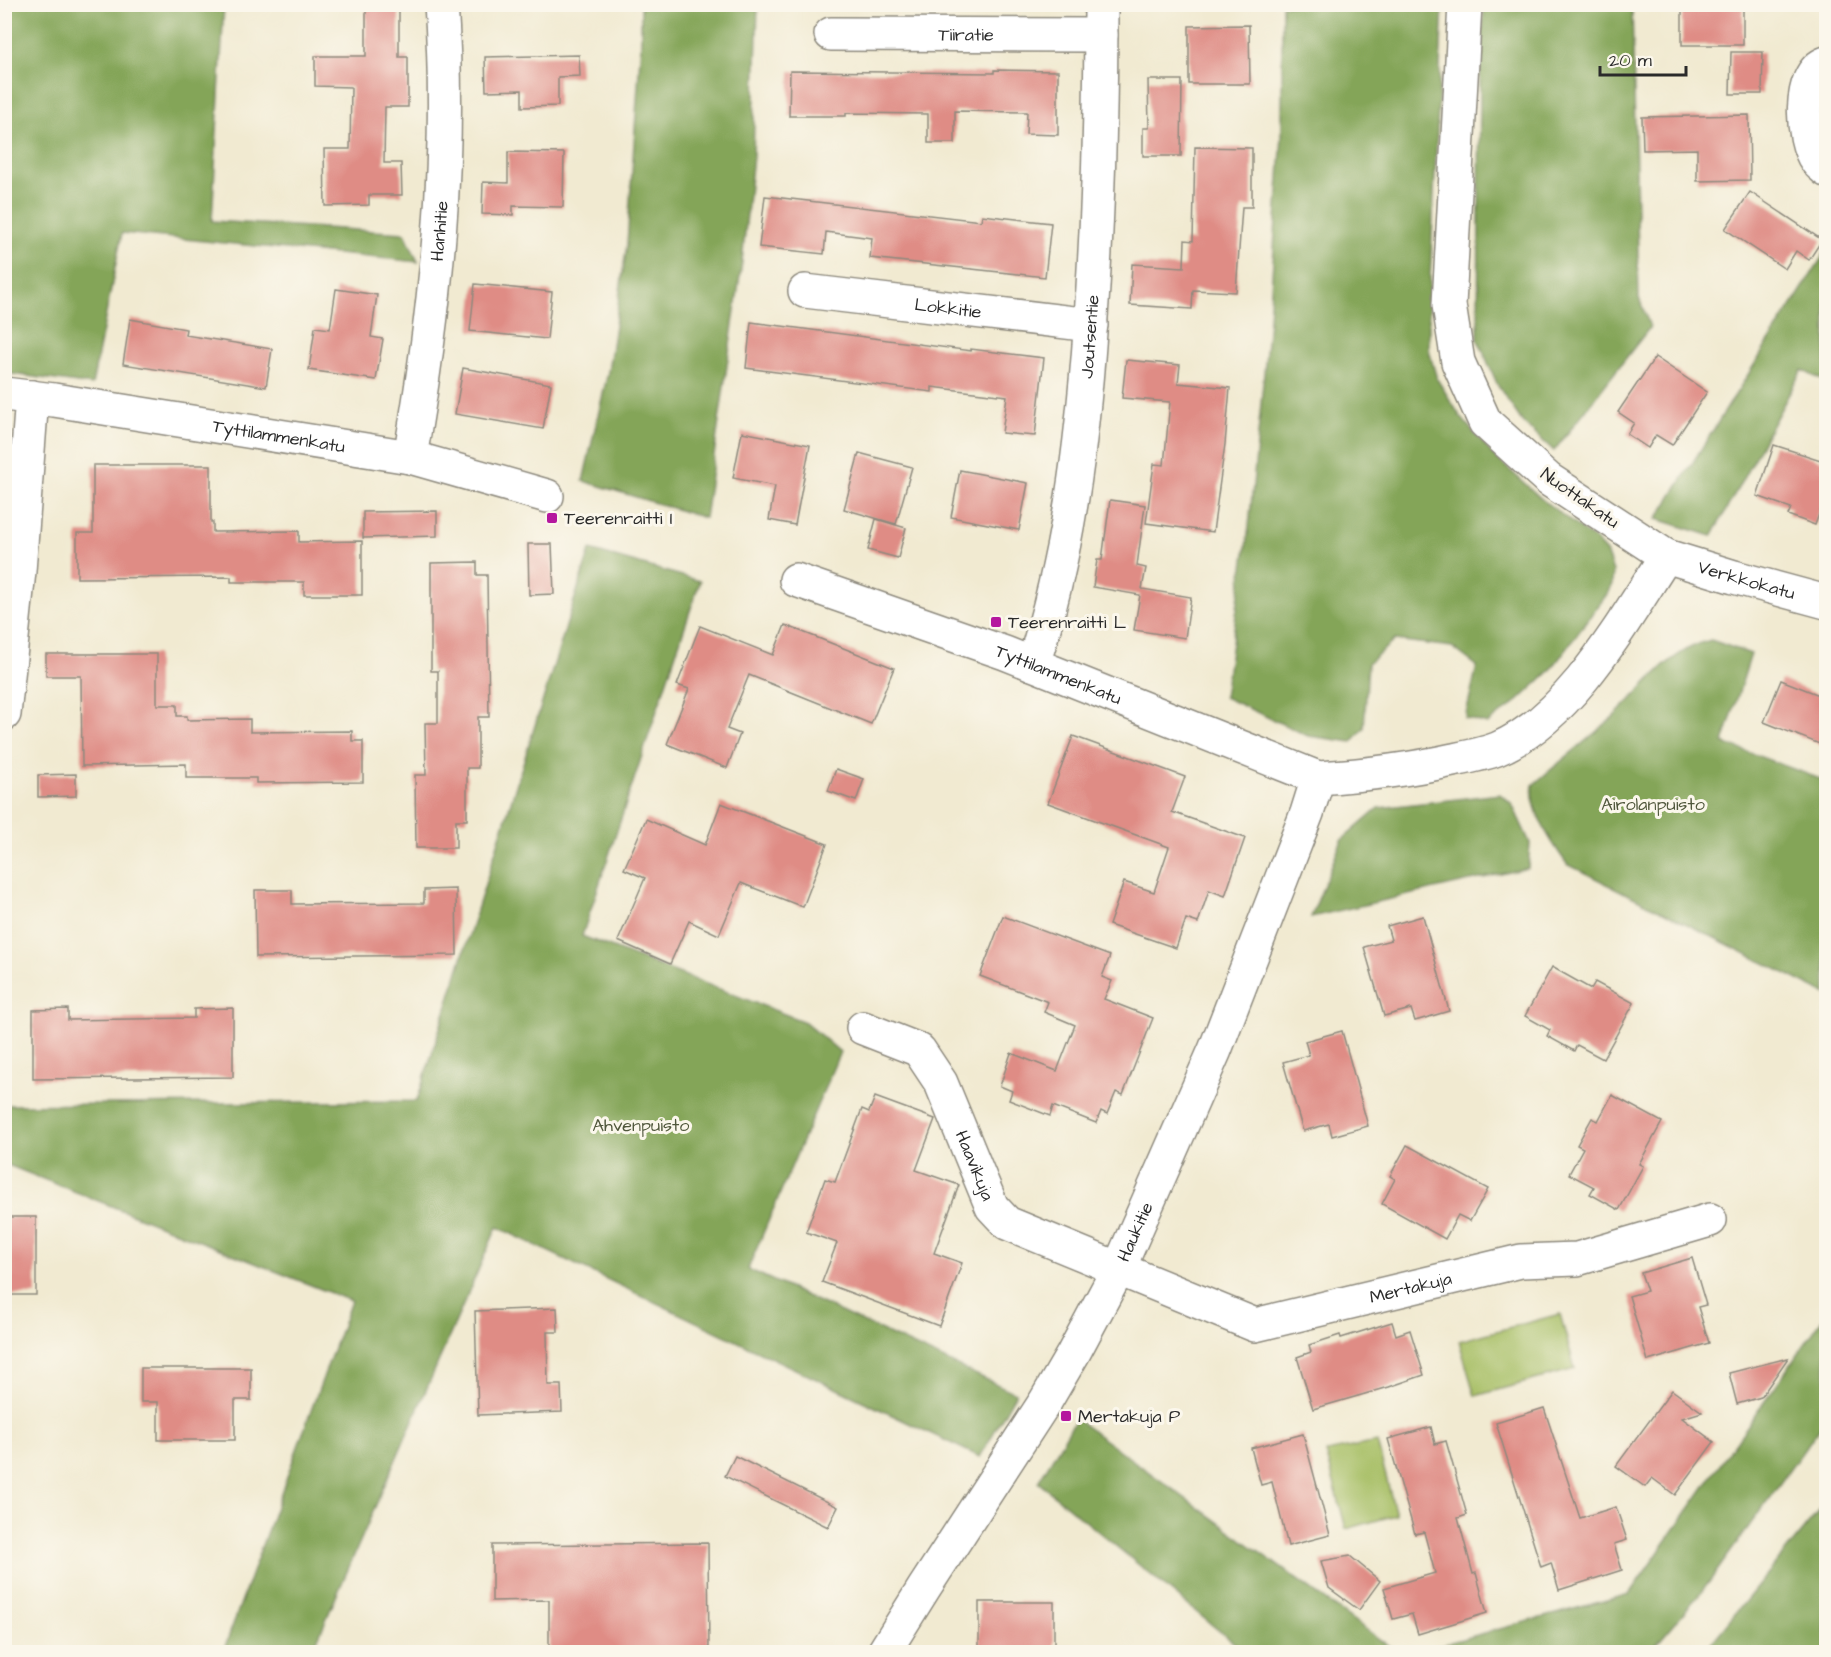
<svg xmlns="http://www.w3.org/2000/svg" width="1831" height="1657" font-family="'Architects Daughter',sans-serif">
<style>
.green{fill:#a6be63;stroke:#687447;stroke-width:1.5}
.forest{fill:#84a559;stroke:#586842;stroke-width:1.5}
.building{fill:#df8c85}
.lines{fill:none;stroke-linecap:round;stroke-linejoin:round}
.minor-casing{stroke:#8e8a7e;stroke-width:36}
.minor{stroke:#fff;stroke-width:33}
.poi-dot{fill:#b5179e;stroke:#fbf7ec;stroke-width:2}
.labels{text-anchor:middle;dominant-baseline:central;stroke-width:6;stroke-linejoin:round;paint-order:stroke}
.street-label{font-size:18px;fill:#2b2b2b;stroke:#fbf7ec}
.poi-label{font-size:18px;fill:#2b2b2b;stroke:#fbf7ec;text-anchor:start}
.park-label{font-size:18px;fill:#50573c;stroke:#fbf7ec}
</style>
<rect width="100%" height="100%" fill="#fbf7ec"/>
<filter id="ink" filterUnits="userSpaceOnUse"><feTurbulence type="fractalNoise" baseFrequency=".0167" numOctaves="2"/><feDisplacementMap in="SourceGraphic" scale="12" xChannelSelector="R" yChannelSelector="G"/><feConvolveMatrix kernelMatrix="1 2 1 2 8 2 1 2 1" color-interpolation-filters="sRGB"/></filter>
<filter id="wash" filterUnits="userSpaceOnUse"><feTurbulence type="fractalNoise" baseFrequency=".008" numOctaves="4" result="noise"/><feDisplacementMap in="SourceGraphic" scale="24" xChannelSelector="R" yChannelSelector="G"/><feGaussianBlur stdDeviation="1.35" result="paint"/><feColorMatrix in="noise" values="0 0 0 0 0 0 0 0 0 0 0 0 0 0 0 0 0 1.4 0 .05"/><feComposite in="paint" operator="in"/></filter>
<g filter="url(#wash)">
<rect width="100%" height="100%" fill="#f1ead1"/>
<g class="green">
<path d="M1560 1314 1575 1369 1475 1396 1459 1341Z"/>
<path d="M1377 1442 1396 1515 1346 1529 1326 1452Z"/>
</g>
<g class="forest">
<path d="M5 4 224 5 212 221 405 233 418 262 122 233 92 385 5 373Z"/>
<path d="M641 5H758L753 156 742 262 705 518 583 481 608 372 627 244 641 42Z"/>
<path d="M1282 5H1443L1429 300V351L1437 379 1460 416 1492 454 1543 500 1596 541 1606 552 1613 571 1612 584 1607 594 1550 671 1518 701 1487 724 1465 718 1477 666 1452 647 1395 640 1368 663 1364 728 1352 742 1308 736 1224 697 1249 526 1268 332 1282 136Z"/>
<path d="M1484 5H1632L1639 298 1650 327 1554 451 1523 423 1498 386 1478 340 1480 79Z"/>
<path d="M1826 251V373L1823 381 1802 370 1712 536 1657 519Z"/>
<path d="M590 550 700 581 582 936 805 1022 840 1052 748 1269 1016 1393 980 1457 497 1227 312 1652H223L351 1301 5 1164V1105L417 1101Z"/>
<path d="M1711 640 1751 654 1723 743 1826 781V994L1567 864C1553 845 1529 809 1533 785 1559 762 1588 740 1614 716 1644 689 1670 649 1711 640Z"/>
<path d="M1500 794 1512 804 1530 843 1528 868 1311 917 1342 840 1379 808Z"/>
<path d="M1826 1314V1419L1707 1585 1650 1652H1414L1629 1594Z"/>
<path d="M1076 1419 1397 1652H1245L1038 1482Z"/>
<path d="M1826 1497V1652H1704L1818 1512Z"/>
</g>
<g id="blocks">
<g class="building">
<path d="M366 4H399V57H408V107H385L384 163H401L402 195H369V205L325 206 324 149H350L351 87 315 86V56H366Z"/>
<rect x="1682" y="4" width="61" height="41"/>
<path d="M1249 25 1250 84H1189V26Z"/>
<path d="M1731 52H1763L1762 94H1730Z"/>
<path d="M579 55 580 76 558 77V106L522 107V90L486 91 485 57Z"/>
<path d="M994 70 1058 71V135L1026 134 1027 112 955 111V143H928V114L846 113V116H789L790 71 994 73Z"/>
<path d="M1148 80H1182L1181 156H1143V128H1149Z"/>
<path d="M1749 115 1750 180 1697 181V149L1643 150 1642 117Z"/>
<path d="M1195 147 1252 148V207H1242L1236 292 1193 290 1192 309 1130 305 1132 264 1184 267 1185 240 1193 241Z"/>
<path d="M508 152 564 153 563 207 513 206V215L482 214 483 182 508 183Z"/>
<path d="M1750 192 1822 240 1809 260 1796 251 1785 269 1725 229Z"/>
<path d="M765 196 981 221 982 215 1051 223 1045 277 870 258 872 238 826 232 824 254 759 247Z"/>
<path d="M475 284 552 292 547 339 470 331Z"/>
<path d="M336 289 377 295 371 337 383 339 376 380 309 370 315 327 330 329Z"/>
<path d="M130 319 186 329 185 335 272 349 266 387 123 364Z"/>
<path d="M751 322 971 351V349L1044 358 1035 436 1002 433 1007 396 932 387V392L746 368Z"/>
<path d="M1655 357 1707 392 1672 445 1656 435 1648 448 1627 434 1634 423 1618 412Z"/>
<path d="M1126 360 1180 365 1178 383 1230 388 1225 444 1213 532 1146 523 1154 464 1164 465 1170 402 1122 398Z"/>
<path d="M463 368 551 384 543 429 455 414Z"/>
<path d="M742 432 810 445 795 525 769 520 775 486 733 478Z"/>
<path d="M1774 445 1827 462V492L1815 525 1788 515 1791 508 1757 496Z"/>
<path d="M859 453 912 467 896 524 844 509Z"/>
<path d="M93 465H211V522H213V532L299 531V542L362 541V595H304V582H231V577L77 578V533H93Z"/>
<path d="M960 470 1028 483 1019 530 951 517Z"/>
<path d="M1110 500 1145 505 1137 566 1146 568 1142 589 1191 597 1185 638 1134 630 1140 595 1093 587 1097 560H1102Z"/>
<path d="M437 511V536L363 538V512Z"/>
<path d="M876 519 906 528 898 558 868 550Z"/>
<path d="M528 544H552L554 594 529 595Z"/>
<path d="M477 562V575H487L489 717H478V768H467V820H456V848H416L415 775H426L425 723H438V671H431V563Z"/>
<path d="M785 625 894 668 871 724 749 675 727 729 740 734 727 768 667 744 689 689 677 685 700 626 773 655Z"/>
<path d="M46 654H157V705H177V716H187V720L250 719V732L352 731V741H363V782L256 783V778H186V764L82 766 81 676H46Z"/>
<path d="M1781 680 1827 698V747L1764 722Z"/>
<path d="M1073 736 1185 777 1172 812 1245 838 1225 896 1209 890 1198 923 1186 919 1176 948 1109 925 1124 882 1154 892 1169 847 1048 803Z"/>
<path d="M836 769 864 779 856 801 828 791Z"/>
<path d="M76 774V796L38 797V775Z"/>
<path d="M721 803 827 844 803 907 741 883 719 935 689 921 670 964 618 941 645 878 624 869 646 819 705 845Z"/>
<path d="M456 889 457 955 256 957 255 890H292V904L424 903V890Z"/>
<path d="M1003 916 1110 956 1102 977 1112 981 1104 999 1153 1018 1123 1095 1116 1092 1107 1114 1101 1111 1096 1123 1053 1106 1050 1116 1009 1100 1012 1091 1000 1086 1011 1053 1057 1071 1075 1025 1044 1012 1048 1002 980 976Z"/>
<path d="M1423 916 1449 1011 1415 1021 1411 1009 1384 1016 1364 947 1391 940 1387 926Z"/>
<path d="M1552 967 1591 989 1595 982 1634 1003 1603 1059 1577 1045 1574 1051 1547 1036 1550 1030 1525 1016Z"/>
<path d="M233 1008V1077L33 1079V1010L68 1009V1020L194 1018V1009Z"/>
<path d="M1342 1031 1368 1126 1332 1136 1329 1124 1303 1131 1283 1062 1309 1055 1305 1041Z"/>
<path d="M1612 1095 1662 1122 1639 1164 1643 1166 1619 1210 1590 1194 1594 1187 1569 1174 1583 1148 1577 1145 1592 1118 1598 1121Z"/>
<path d="M875 1097 935 1119 916 1170 959 1185 934 1253 962 1263 939 1326 822 1282 837 1243 806 1232 825 1179 835 1182 862 1109 869 1112Z"/>
<path d="M1407 1145 1488 1189 1470 1221 1458 1215 1445 1239 1382 1204 1395 1179 1390 1176Z"/>
<rect x="4" y="1217" width="32" height="78"/>
<path d="M1692 1258 1706 1305 1698 1307 1709 1343 1648 1361 1629 1296 1647 1291 1641 1273Z"/>
<path d="M557 1308 558 1332H547L548 1385H561L562 1412 478 1415 475 1311Z"/>
<path d="M1392 1322 1396 1335 1410 1330 1424 1375 1389 1387 1313 1409 1297 1357 1311 1352 1309 1345 1340 1335 1341 1338Z"/>
<path d="M1788 1358 1761 1397 1737 1404 1729 1373Z"/>
<path d="M141 1368H251V1400H235V1440H158V1402H141Z"/>
<path d="M1672 1390 1702 1412 1682 1418 1714 1442 1675 1495 1652 1478 1645 1487 1616 1466Z"/>
<path d="M1544 1408 1580 1518 1616 1507 1627 1540 1614 1544 1622 1570 1559 1590 1551 1563 1541 1567 1496 1423Z"/>
<path d="M1431 1427 1435 1444 1446 1441 1467 1515 1458 1518 1473 1574 1476 1573 1487 1613 1418 1634 1412 1614 1393 1619 1384 1588 1435 1573 1424 1532 1415 1534 1388 1439Z"/>
<path d="M1303 1434 1330 1535 1288 1546 1272 1482 1261 1485 1251 1448Z"/>
<path d="M735 1456 838 1507 828 1527 725 1476Z"/>
<path d="M708 1543 709 1653H549V1600L492 1601V1545Z"/>
<path d="M1350 1556 1380 1581 1359 1610 1329 1588 1321 1561Z"/>
<rect x="979" y="1602" width="75" height="51"/>
</g>
</g>
</g>
<g filter="url(#ink)">
<use href="#blocks" fill-opacity="0" stroke="#8e8a7e" stroke-width="1.5"/>
<g class="lines">
<g class="minor-casing">
<g id="minor">
<path id="s1" d="M831 34 1101 35"/>
<path d="M1826 63C1797 73 1801 139 1816 160 1818 164 1823 167 1826 170"/>
<path id="s2" d="M805 291 1091 325"/>
<path id="s3" d="M4 394 54 400 410 457 547 496"/>
<path id="s4" d="M410 457C436 308 452 156 441 4"/>
<path id="s5" d="M1666 556 1734 577 1826 602"/>
<path id="s6" d="M796 580 1005 653 1318 778C1364 775 1408 770 1453 760 1468 757 1484 754 1497 749 1571 718 1624 620 1666 556L1548 479 1485 422 1458 362 1449 305 1465 4"/>
<path id="s7" d="M1033 664C1068 557 1082 444 1090 332 1098 223 1101 114 1101 4"/>
<path d="M4 714 19 571 32 397"/>
<path id="s8" d="M863 1028 919 1050 941 1083 992 1207 1007 1223 1255 1325 1521 1261 1577 1259 1710 1220"/>
<path id="s9" d="M884 1652 924 1588 1045 1402 1073 1354 1119 1268 1215 1050 1307 813 1318 778"/>
</g>
</g>
<use href="#minor" class="minor"/>
</g>
</g>
<g class="poi-dot">
<rect x="546" y="512" width="12" height="12" rx="3"/>
<rect x="990" y="616" width="12" height="12" rx="3"/>
<rect x="1060" y="1410" width="12" height="12" rx="3"/>
</g>
<g class="labels">
<g class="street-label">
<text stroke="none"><textPath href="#s1" startOffset="135">Tiiratie</textPath></text>
<text stroke="none"><textPath href="#s4" startOffset="228">Hanhitie</textPath></text>
<text stroke="none"><textPath href="#s2" startOffset="144">Lokkitie</textPath></text>
<text stroke="none"><textPath href="#s7" startOffset="333">Joutsentie</textPath></text>
<text stroke="none"><textPath href="#s3" startOffset="278">Tyttilammenkatu</textPath></text>
<text transform="translate(1580 498) rotate(35)">Nuottakatu</text>
<text stroke="none"><textPath href="#s5" startOffset="84">Verkkokatu</textPath></text>
<text stroke="none"><textPath href="#s6" startOffset="279">Tyttilammenkatu</textPath></text>
<text stroke="none"><textPath href="#s8" startOffset="189">Haavikuja</textPath></text>
<text stroke="none"><textPath href="#s9" startOffset="490">Haukitie</textPath></text>
<text stroke="none"><textPath href="#s8" startOffset="684">Mertakuja</textPath></text>
</g>
<g class="poi-label">
<text x="564" y="518">Teerenraitti I</text>
<text x="1008" y="622">Teerenraitti L</text>
<text x="1078" y="1416">Mertakuja P</text>
</g>
<g class="park-label">
<text x="1653" y="804">Airolanpuisto</text>
<text x="641" y="1125">Ahvenpuisto</text>
</g>
</g>
<rect width="1831" height="1657" fill="none" stroke="#fbf7ec" stroke-width="24"/>
<path d="M1600 66v9h86v-9" fill="none" stroke="#2b2b2b" stroke-width="3"/>
<text x="1609" y="66" font-size="18" fill="#2b2b2b" stroke="#fbf7ec" stroke-width="4.5" paint-order="stroke">20 m</text>
</svg>
